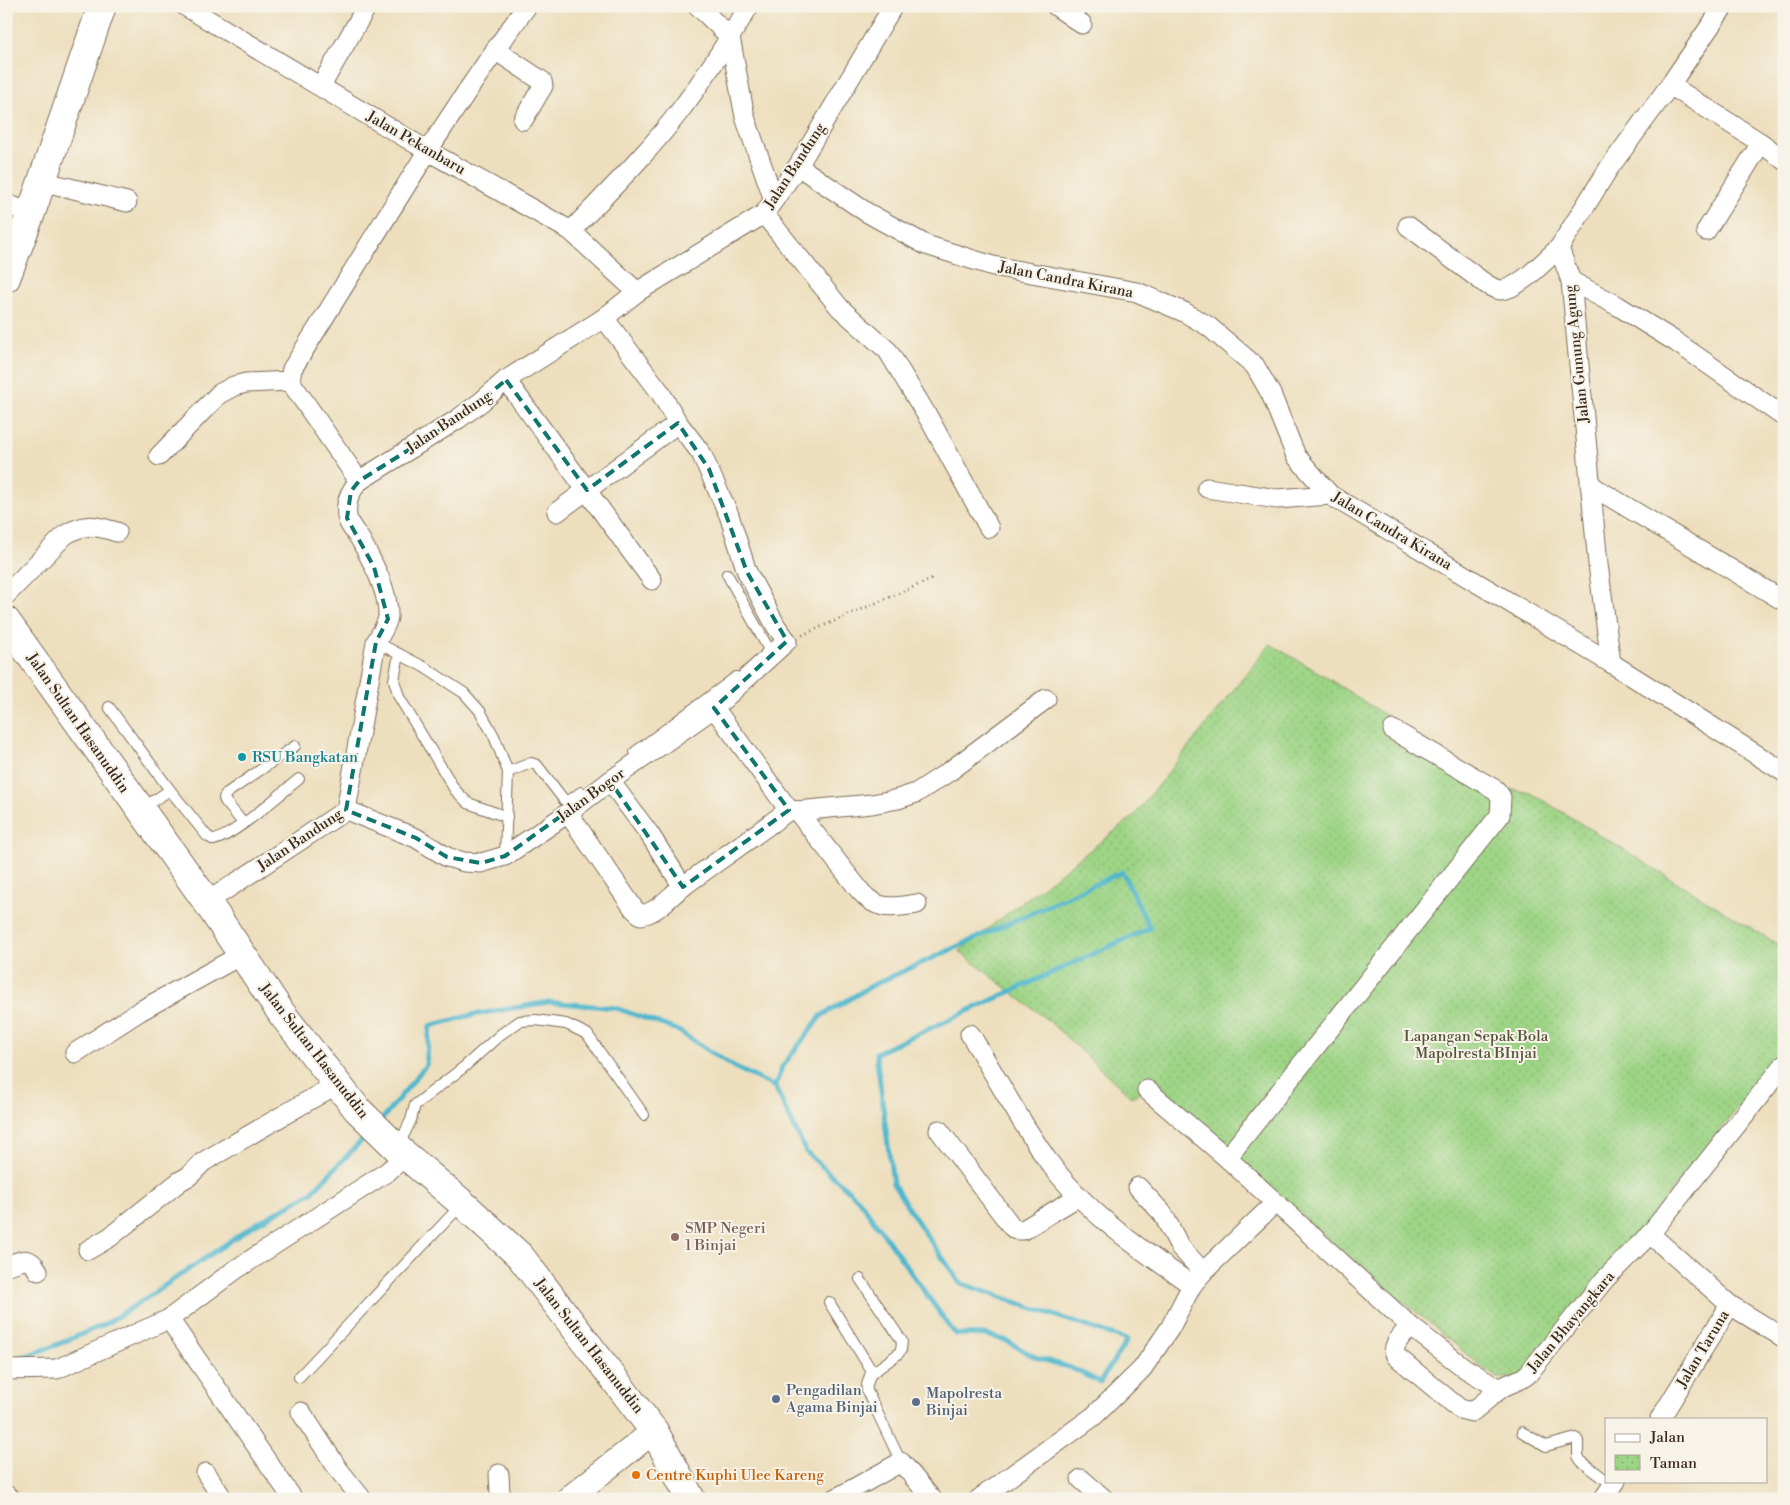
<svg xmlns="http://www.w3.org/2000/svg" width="1790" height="1505" font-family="'Libre Bodoni',serif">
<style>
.park{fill:url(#park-dots);stroke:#6c7f52}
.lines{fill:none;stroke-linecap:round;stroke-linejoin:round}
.stream{stroke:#4fb7cd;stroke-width:5}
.service-casing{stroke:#796956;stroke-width:12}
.minor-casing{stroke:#796956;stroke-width:21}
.tertiary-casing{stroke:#796956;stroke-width:26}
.primary-casing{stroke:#796956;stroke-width:30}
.path{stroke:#796956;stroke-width:3;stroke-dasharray:1 4;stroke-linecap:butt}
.service{stroke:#fff;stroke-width:10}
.minor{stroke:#fff;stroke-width:19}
.tertiary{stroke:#fff;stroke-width:24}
.primary{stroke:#fff;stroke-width:28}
.marked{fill:none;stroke:#0f766e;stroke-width:4;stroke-dasharray:10 6;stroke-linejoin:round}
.culture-dot{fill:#0f9aa8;stroke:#f7f3e8;stroke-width:2}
.education-dot{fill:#8d6e63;stroke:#f7f3e8;stroke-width:2}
.service-dot{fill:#5c6f8a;stroke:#f7f3e8;stroke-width:2}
.food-dot{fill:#e8710a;stroke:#f7f3e8;stroke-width:2}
.labels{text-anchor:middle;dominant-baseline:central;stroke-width:4;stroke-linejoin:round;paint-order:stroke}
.street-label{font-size:15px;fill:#3b2a1e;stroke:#f7f3e8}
.culture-label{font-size:15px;fill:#0d838f;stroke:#f7f3e8;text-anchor:start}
.park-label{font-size:15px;fill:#545438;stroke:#f7f3e8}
.education-label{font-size:15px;fill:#785e54;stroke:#f7f3e8;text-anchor:start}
.service-label{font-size:15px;fill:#4e5e75;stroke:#f7f3e8;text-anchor:start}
.food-label{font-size:15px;fill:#c56008;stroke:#f7f3e8;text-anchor:start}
</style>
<defs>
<pattern id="park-dots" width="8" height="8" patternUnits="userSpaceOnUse" patternTransform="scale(1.25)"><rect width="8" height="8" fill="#9dd485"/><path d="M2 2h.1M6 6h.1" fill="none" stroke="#88b672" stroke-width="1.8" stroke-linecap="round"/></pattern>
</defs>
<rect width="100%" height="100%" fill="#f7f3e8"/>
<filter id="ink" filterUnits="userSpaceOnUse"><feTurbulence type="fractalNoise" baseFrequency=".02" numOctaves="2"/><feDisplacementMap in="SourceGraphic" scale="10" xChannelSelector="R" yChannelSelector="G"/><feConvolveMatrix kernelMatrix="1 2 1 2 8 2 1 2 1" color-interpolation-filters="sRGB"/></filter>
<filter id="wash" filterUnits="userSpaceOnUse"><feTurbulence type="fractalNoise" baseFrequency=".0096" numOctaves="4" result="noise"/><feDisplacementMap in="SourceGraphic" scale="20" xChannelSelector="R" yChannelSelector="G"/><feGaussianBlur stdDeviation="1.12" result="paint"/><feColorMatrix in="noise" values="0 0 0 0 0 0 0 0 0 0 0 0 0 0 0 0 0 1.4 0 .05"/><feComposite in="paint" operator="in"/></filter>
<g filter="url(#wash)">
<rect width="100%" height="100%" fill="#eddfbe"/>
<path class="park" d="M1270 644 1318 672 1461 764 1509 789 1531 793 1784 948V1050L1522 1378H1498L1487 1371 1148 1088 1131 1097 1050 1022 959 951 1133 817Z"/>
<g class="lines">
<g class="stream">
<path d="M1122 872 1150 928 876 1053 893 1184 925 1233 960 1283 1127 1340 1100 1382 1071 1368 1035 1357 1005 1340 986 1335 955 1334 859 1200 806 1152 775 1087 782 1067 821 1016 873 985Z"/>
<path d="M380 1122 426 1065 430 1026 472 1015 549 1002 616 1008 677 1030 734 1067 775 1087"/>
<path d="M6 1363 54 1346 105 1324 139 1303 254 1225 311 1193 369 1133"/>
</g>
</g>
</g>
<g filter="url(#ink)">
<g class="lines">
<g class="service-casing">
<g id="service">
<path d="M727 574 767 646 768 649 764 657"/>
<path d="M376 642 424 667 464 693 480 711 494 736 508 772 505 856"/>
<path d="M399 654 394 680 399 697 455 790 468 803 507 817"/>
<path d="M109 707 170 790 207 836 214 840C235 835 280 794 299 779"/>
<path d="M635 752 736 677"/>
<path d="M508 772 531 763 537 765 564 800H570L581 792"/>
<path d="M141 809 170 790"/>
<path d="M243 823 225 801 224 798 227 793 295 746"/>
<path d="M398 1147 411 1120 415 1105 464 1067 501 1034 520 1021 536 1020 566 1024 587 1034 644 1115"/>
<path d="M860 1279 902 1341 901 1350 898 1354 871 1374"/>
<path d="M829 1302 871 1370C871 1378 865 1383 867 1391L901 1462"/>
<path d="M299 1377 462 1204"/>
<path d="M1522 1432 1546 1446 1576 1438 1578 1441V1456L1581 1461 1606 1480"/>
</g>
</g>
<g class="minor-casing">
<g id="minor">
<path d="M185 6 428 151 571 231 637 292"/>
<path d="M698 6 730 37 745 117 774 200"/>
<path d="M1056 6 1082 24"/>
<path d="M495 50 542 81 543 86 523 120"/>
<path d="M1670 85 1761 143 1784 160"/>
<path d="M321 86 367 6"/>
<path d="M798 166 866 212 926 245 993 266 1137 292 1184 312 1208 326 1255 366 1271 394 1296 456 1330 495 1611 663 1784 772"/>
<path d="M41 181 127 202"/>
<path d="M6 204 31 213"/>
<path d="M764 214 840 308 888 351 931 422 989 528"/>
<path d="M1408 226 1483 282C1488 285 1494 290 1501 290 1519 289 1545 260 1559 248"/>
<path d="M571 231C608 192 647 154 679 112 705 78 727 42 749 6"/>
<path d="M1706 231 1761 143"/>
<path d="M1571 281 1618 306 1676 342 1784 417"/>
<path d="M506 380 652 580"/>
<path d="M159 456 219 394 234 386 246 383 290 381"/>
<path d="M359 481 290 381 292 369C369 247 441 122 527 6"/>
<path d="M1590 485 1784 601"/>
<path d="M1207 488 1277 499 1330 495"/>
<path d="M557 512 678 423"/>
<path d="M6 595 65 535C85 522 95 526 117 532"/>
<path d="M1611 663 1598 564 1571 281 1559 248 1609 168 1670 85 1724 6"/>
<path d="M714 708 789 810"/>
<path d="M610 781 650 835 683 887"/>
<path d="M346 810 416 838 447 857 464 862 481 863 505 856 568 813 610 781 714 708 787 641 776 626 747 572 729 515 701 453 678 423 660 392 604 318"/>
<path d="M797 811 861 892C879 912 893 907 917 904"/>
<path d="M568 813 634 909 641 915C657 913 670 896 682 887 718 861 754 836 789 810L797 811 872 804 898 799 916 793 950 771 1046 699"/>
<path d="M207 902 346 810 376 642C380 635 387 625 388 617 389 591 372 561 360 539 355 531 348 525 347 516 345 502 351 490 359 481L458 419 481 402 506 380 604 318 637 292 764 214 798 166 893 6"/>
<path d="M970 1034C995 1075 1018 1118 1046 1158 1084 1211 1139 1249 1192 1285"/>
<path d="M75 1053 140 1011 241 955"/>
<path d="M1147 1090 1227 1158 1410 1326 1466 1369 1500 1389C1509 1382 1520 1382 1528 1374L1605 1279 1650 1234 1784 1065"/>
<path d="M939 1130 1012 1227 1016 1230H1023L1079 1196"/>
<path d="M1227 1158 1500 815 1501 797 1496 790 1393 730"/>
<path d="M1138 1187 1163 1214 1180 1247 1203 1272"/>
<path d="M1650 1234 1730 1305 1784 1338"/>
<path d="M88 1250 110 1237 180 1181 189 1176 203 1162 337 1084"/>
<path d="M6 1266C21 1261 29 1254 38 1271"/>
<path d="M169 1319 293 1499"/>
<path d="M1410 1326C1403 1335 1390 1345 1396 1356L1460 1409 1472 1412 1500 1389"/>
<path d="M6 1370 57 1369 169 1319 235 1270 387 1172 406 1156"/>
<path d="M301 1412 338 1469 362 1499"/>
<path d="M1660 1419 1730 1305"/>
<path d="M206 1473 223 1499"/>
<path d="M499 1474 500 1493 502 1499"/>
<path d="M1081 1479 1104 1499"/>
<path d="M6 1495 11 1499"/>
<path d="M835 1499 901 1462 932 1499"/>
<path d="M979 1499 1094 1416 1142 1369 1170 1328 1192 1285 1203 1272 1275 1203"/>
<path d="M1603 1499 1616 1481"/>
</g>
</g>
<g class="tertiary-casing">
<path id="tertiary" d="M568 1499 654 1431"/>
</g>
<g class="primary-casing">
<g id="primary">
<path d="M6 278 31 213 102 6"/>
<path d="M6 621 207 902 282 1014 357 1109 397 1148 463 1204 520 1256 654 1431 691 1499"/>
</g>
</g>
<path class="path" d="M802 635 932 579"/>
<use href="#service" class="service"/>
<use href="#minor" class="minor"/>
<use href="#tertiary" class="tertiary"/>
<use href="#primary" class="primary"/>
</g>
</g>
<path class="marked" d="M506 380 587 490 678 423 709 469 747 572 787 641 714 708 789 810 683 887 610 781 505 856 481 863 447 857 416 838 346 810 376 642 388 619 374 567 347 518 351 491 359 481 458 419Z"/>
<circle class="culture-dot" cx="242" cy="757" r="5"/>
<circle class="education-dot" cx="675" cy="1237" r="5"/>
<g class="service-dot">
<circle cx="776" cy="1399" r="5"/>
<circle cx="916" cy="1402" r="5"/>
</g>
<circle class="food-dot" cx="636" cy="1475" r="5"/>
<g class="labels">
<g class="street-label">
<text transform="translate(416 143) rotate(30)">Jalan Pekanbaru</text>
<text transform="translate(795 166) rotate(-57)">Jalan Bandung</text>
<text transform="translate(1066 280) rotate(11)">Jalan Candra Kirana</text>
<text transform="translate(1577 354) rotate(-96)">Jalan Gunung Agung</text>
<text transform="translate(449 422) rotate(-34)">Jalan Bandung</text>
<text transform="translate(1392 531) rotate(31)">Jalan Candra Kirana</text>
<text transform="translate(78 723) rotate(55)">Jalan Sultan Hasanuddin</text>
<text transform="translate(591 795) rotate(-36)">Jalan Bogor</text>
<text transform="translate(300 840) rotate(-34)">Jalan Bandung</text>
<text transform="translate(314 1051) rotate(52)">Jalan Sultan Hasanuddin</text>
<text transform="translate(1571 1322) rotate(-50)">Jalan Bhayangkara</text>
<text transform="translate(589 1346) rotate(52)">Jalan Sultan Hasanuddin</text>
<text transform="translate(1703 1349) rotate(-59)">Jalan Taruna</text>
</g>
<g class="culture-label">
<text x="252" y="757">RSU Bangkatan</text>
</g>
<g class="park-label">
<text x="1476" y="1036">Lapangan Sepak Bola<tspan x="1476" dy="17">Mapolresta BInjai</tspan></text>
</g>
<g class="education-label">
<text x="685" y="1228">SMP Negeri<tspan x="685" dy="17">1 Binjai</tspan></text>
</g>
<g class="service-label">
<text x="786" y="1390">Pengadilan<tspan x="786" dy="17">Agama Binjai</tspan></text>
<text x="926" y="1393">Mapolresta<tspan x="926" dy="17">Binjai</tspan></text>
</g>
<g class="food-label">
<text x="646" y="1475">Centre Kuphi Ulee Kareng</text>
</g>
</g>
<rect width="1790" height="1505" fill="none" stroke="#f7f3e8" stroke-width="25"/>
<rect x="1605" y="1418" width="162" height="65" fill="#f7f3e8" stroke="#aca397"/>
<rect x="1615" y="1434" width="25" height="8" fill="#ffffff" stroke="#aca397"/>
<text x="1650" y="1442" font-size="15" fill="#3b2a1e">Jalan</text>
<rect x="1615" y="1455" width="25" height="15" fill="url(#park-dots)" stroke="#aca397"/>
<text x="1650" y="1468" font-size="15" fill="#3b2a1e">Taman</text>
</svg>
